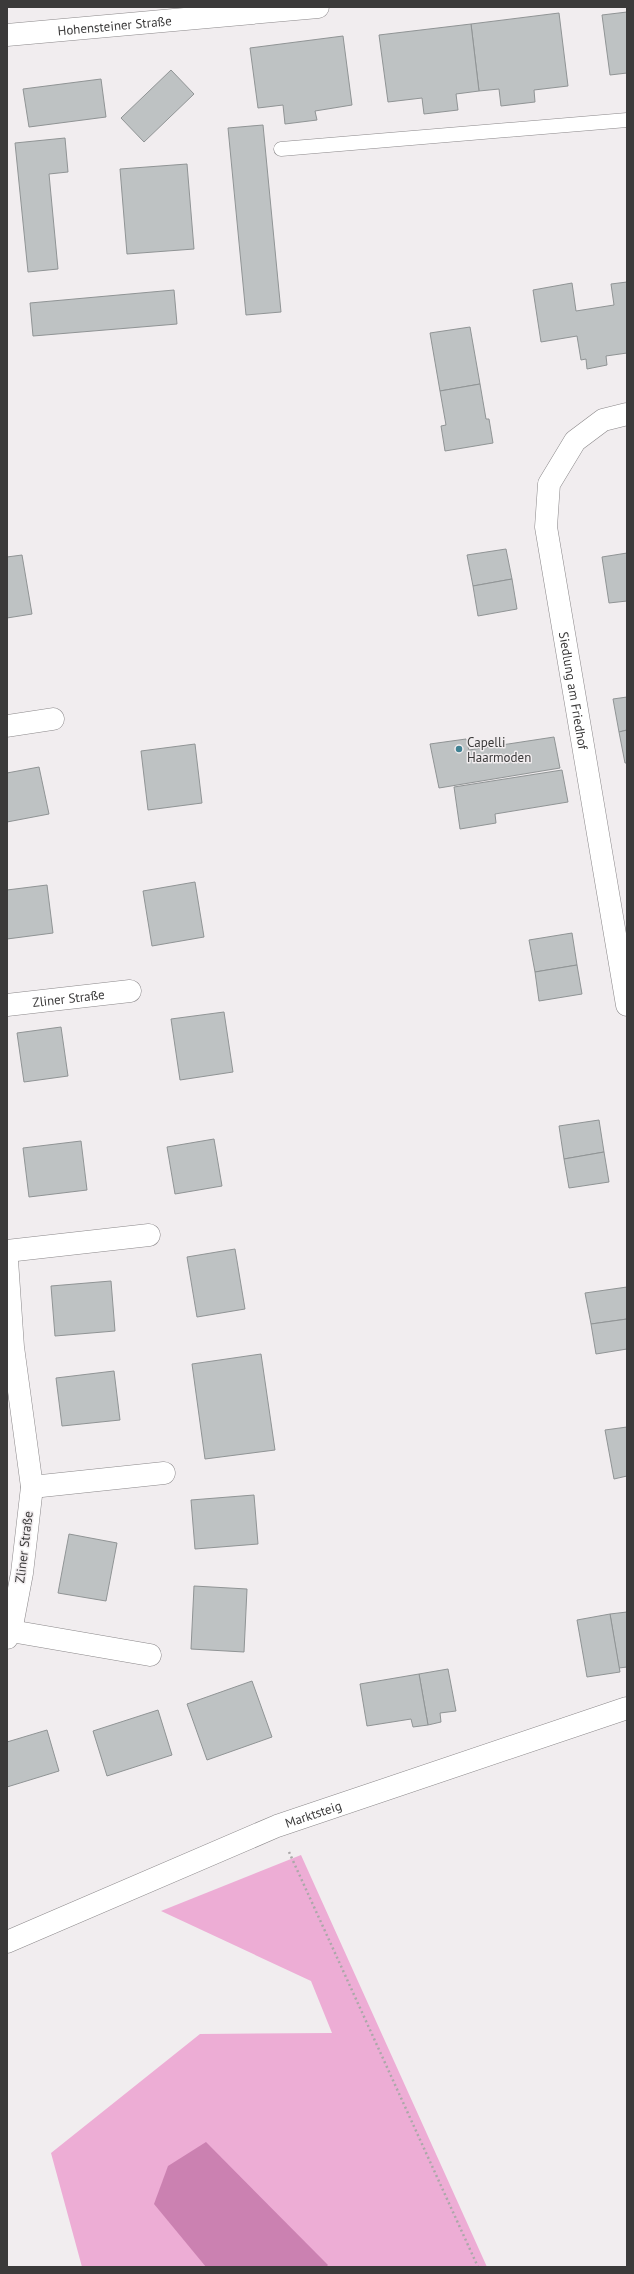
<svg xmlns="http://www.w3.org/2000/svg" width="634" height="2274" font-family="'PT Sans',sans-serif">
<style>
.green{fill:#edadd5}
.water{fill:#cb81b1}
.building{fill:#bec2c3;stroke:#909495}
.lines{fill:none;stroke-linecap:round;stroke-linejoin:round}
.service-casing{stroke:#8b888a;stroke-width:15}
.minor-casing{stroke:#8b888a;stroke-width:23}
.secondary-casing{stroke:#8b888a;stroke-width:23}
.path{stroke:#aba8a9;stroke-width:2.5;stroke-dasharray:2 3;stroke-linecap:butt}
.service{stroke:#fff;stroke-width:14}
.minor{stroke:#fff;stroke-width:22}
.secondary{stroke:#fff;stroke-width:22}
.poi-dot{fill:#408293;stroke:#f1edef;stroke-width:1.5}
.labels{text-anchor:middle;dominant-baseline:central;stroke-width:3;stroke-linejoin:round;paint-order:stroke}
.street-label{font-size:13px;fill:#3b3a3a;stroke:#f1edef}
.poi-label{font-size:13px;fill:#3b3a3a;stroke:#f1edef;text-anchor:start}
</style>
<rect width="100%" height="100%" fill="#f1edef"/>
<path class="green" d="M301 1855 487 2267H82L51 2153 200 2034 332 2033 311 1981 161 1911Z"/>
<path class="water" d="M206 2142 328 2265 326 2267H206L154 2204 168 2166Z"/>
<g class="building">
<path d="M627 12V73L610 75 602 15Z"/>
<path d="M559 13 568 86 534 90 535 102 501 106 499 89 479 91 471 24Z"/>
<path d="M471 24 479 91 456 94 458 110 424 114 422 98 388 102 379 35Z"/>
<path d="M343 36 352 105 315 111 317 120 285 124 283 105 258 108 250 48Z"/>
<path d="M171 70 194 94 144 142 121 118Z"/>
<path d="M101 79 106 117 29 127 23 89Z"/>
<path d="M263 125 281 312 246 315 228 128Z"/>
<path d="M65 138 68 172 49 174 58 269 28 272 15 143Z"/>
<path d="M187 164 194 249 127 254 120 169Z"/>
<path d="M627 282V353L606 356 607 365 587 369 586 359 581 360 577 336 541 342 533 290 572 283 576 311 614 305 611 284Z"/>
<path d="M174 290 177 324 33 336 30 303Z"/>
<path d="M470 327 480 384 440 391 430 333Z"/>
<path d="M480 384 486 419H489L493 443 445 451 441 426 446 425 440 391Z"/>
<path d="M506 549 512 579 473 586 467 555Z"/>
<path d="M627 553V601L609 603 602 557Z"/>
<path d="M22 555 32 614 7 618V557Z"/>
<path d="M512 579 517 609 478 616 473 586Z"/>
<path d="M627 697V730L619 732 613 699Z"/>
<path d="M627 730V763H625L619 732Z"/>
<path d="M554 737 560 768 439 788 430 744 466 739 469 750Z"/>
<path d="M195 744 202 803 148 810 141 751Z"/>
<path d="M39 767 49 814 7 822V773Z"/>
<path d="M562 770 568 802 495 814 496 823 460 829 454 787Z"/>
<path d="M195 882 204 937 152 946 143 891Z"/>
<path d="M47 885 53 933 7 939V890Z"/>
<path d="M572 933 577 965 535 972 529 940Z"/>
<path d="M577 965 582 994 539 1001 535 972Z"/>
<path d="M224 1012 233 1072 180 1080 171 1019Z"/>
<path d="M61 1027 68 1076 24 1082 17 1033Z"/>
<path d="M599 1120 604 1152 564 1159 559 1126Z"/>
<path d="M214 1139 222 1186 175 1194 167 1147Z"/>
<path d="M81 1141 87 1190 29 1197 23 1148Z"/>
<path d="M604 1152 609 1182 569 1188 564 1159Z"/>
<path d="M235 1249 245 1309 197 1317 187 1257Z"/>
<path d="M111 1281 115 1331 55 1336 51 1286Z"/>
<path d="M627 1287V1319L591 1324 585 1293Z"/>
<path d="M627 1319V1349L596 1354 591 1324Z"/>
<path d="M261 1354 275 1450 205 1459 192 1364Z"/>
<path d="M114 1371 120 1420 62 1426 56 1378Z"/>
<path d="M627 1427V1476L614 1479 605 1430Z"/>
<path d="M254 1495 258 1544 195 1549 191 1500Z"/>
<path d="M69 1534 117 1543 106 1601 58 1593Z"/>
<path d="M194 1586 247 1589 244 1652 191 1649Z"/>
<path d="M627 1612V1667L619 1668 610 1614Z"/>
<path d="M610 1614 620 1672 587 1677 577 1620Z"/>
<path d="M448 1669 456 1711 440 1713 441 1722 428 1725 419 1674Z"/>
<path d="M419 1674 428 1725 413 1727 411 1719 367 1726 360 1684Z"/>
<path d="M252 1681 272 1737 207 1760 187 1704Z"/>
<path d="M158 1710 172 1755 107 1776 93 1731Z"/>
<path d="M47 1730 59 1771 7 1787V1742Z"/>
</g>
<g class="lines">
<g class="service-casing">
<path id="service" d="M281 149 627 120"/>
</g>
<g class="minor-casing">
<g id="minor">
<path id="s1" d="M627 414 603 420 575 441 549 484 546 527 627 1005"/>
<path d="M7 726 53 719"/>
<path id="s2" d="M7 1005 130 991"/>
<path d="M7 1251 149 1235"/>
<path d="M7 1260 13 1347 32 1487 22 1573 11 1631 7 1638"/>
<path d="M32 1487 164 1473"/>
<path d="M11 1631 150 1655"/>
<path id="s3" d="M7 1942 277 1826 627 1708"/>
</g>
</g>
<g class="secondary-casing">
<g id="secondary">
<path id="s4" d="M7 35 318 7"/>
</g>
</g>
<path class="path" d="M289 1852 478 2267"/>
<use href="#service" class="service"/>
<use href="#minor" class="minor"/>
<use href="#secondary" class="secondary"/>
</g>
<circle class="poi-dot" cx="459" cy="749" r="4"/>
<g class="labels">
<g class="street-label">
<text stroke="none"><textPath href="#s4" startOffset="108">Hohensteiner Straße</textPath></text>
<text stroke="none"><textPath href="#s1" startOffset="319">Siedlung am Friedhof</textPath></text>
<text stroke="none"><textPath href="#s2" startOffset="62">Zliner Straße</textPath></text>
<text transform="translate(24 1547) rotate(-83)">Zliner Straße</text>
<text stroke="none"><textPath href="#s3" startOffset="332">Marktsteig</textPath></text>
</g>
<g class="poi-label">
<text x="467" y="742">Capelli<tspan x="467" dy="15">Haarmoden</tspan></text>
</g>
</g>
<rect width="634" height="2274" fill="none" stroke="#3b3a3a" stroke-width="16"/>
</svg>
